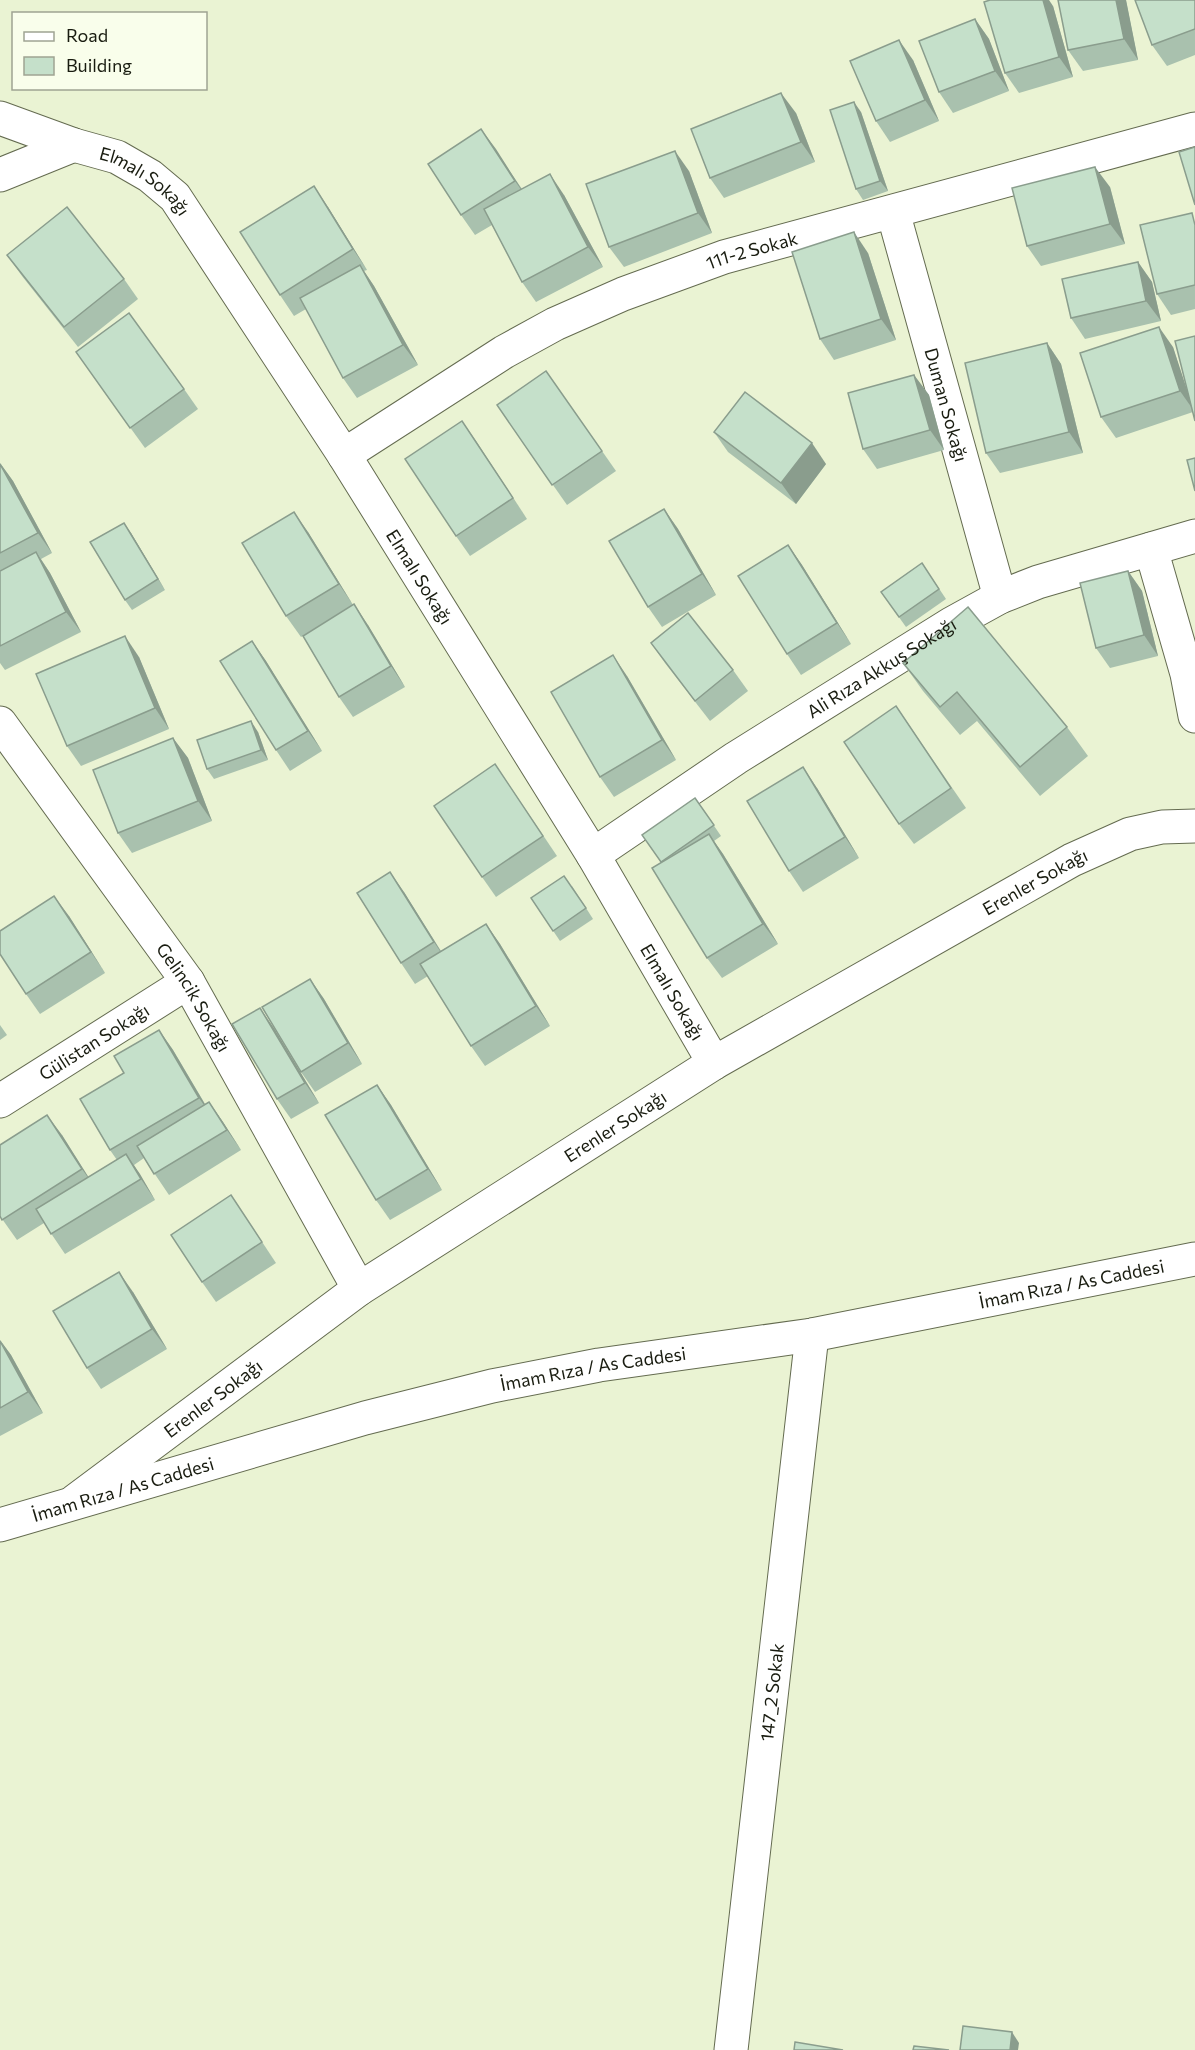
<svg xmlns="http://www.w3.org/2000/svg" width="1195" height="2050" font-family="Commissioner,sans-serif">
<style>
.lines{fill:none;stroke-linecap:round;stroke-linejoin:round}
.minor-casing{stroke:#646b50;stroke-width:35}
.tertiary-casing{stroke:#646b50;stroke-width:35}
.minor{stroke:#fff;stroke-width:33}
.tertiary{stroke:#fff;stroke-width:33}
.wall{fill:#a9c1ae}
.shaded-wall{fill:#8a9d8d}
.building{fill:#c5e0ca;stroke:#8a9d8d;stroke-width:1.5}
.labels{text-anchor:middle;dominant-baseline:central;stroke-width:4.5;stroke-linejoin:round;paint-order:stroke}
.street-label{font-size:18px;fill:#191c10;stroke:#f9feeb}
</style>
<rect width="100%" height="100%" fill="#eaf3d3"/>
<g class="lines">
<g class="minor-casing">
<g id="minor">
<path id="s1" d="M0 118 74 145 117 157 150 176 175 197 344 455 593 855 714 1063"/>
<path d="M0 175 74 145"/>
<path id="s2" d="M893 212 1000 597"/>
<path id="s3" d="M344 455 504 352 555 324 623 294 724 257 1195 129"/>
<path d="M1151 549 1187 674 1195 716"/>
<path id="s4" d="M0 723 188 982 359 1289"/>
<path id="s5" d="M593 855 736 758 951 624 1000 597 1038 582 1195 536"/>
<path id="s6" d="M0 1101 188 982"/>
<path id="s7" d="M75 1501 359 1289 714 1063 1072 860 1130 834 1162 827 1195 826"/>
<path id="s8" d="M731 2050 812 1335"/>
</g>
</g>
<g class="tertiary-casing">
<g id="tertiary">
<path id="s9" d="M0 1525 365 1418 492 1386 599 1365 812 1335 1195 1259"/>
</g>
</g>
<use href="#minor" class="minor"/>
<use href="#tertiary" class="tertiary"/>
</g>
<g class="wall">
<path d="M1126 0 1138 60 1083 71 1068 50Z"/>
<path d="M1195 0V55L1167 66 1152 45Z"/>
<path d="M1053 6 1073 77 1019 93 1005 73Z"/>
<path d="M975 19 989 39 1009 91 953 113 939 92Z"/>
<path d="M913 60 939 121 890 142 876 121Z"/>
<path d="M861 112 888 191 863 200 856 189Z"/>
<path d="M796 113 815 162 724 198 710 178Z"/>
<path d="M481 129 522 189 564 195 603 267 536 302 522 282 492 225 475 235 461 215Z"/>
<path d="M689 171 712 233 624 267 609 247Z"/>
<path d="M1110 187 1125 244 1041 266 1027 246Z"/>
<path d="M328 207 367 270 364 271 374 286 418 365 357 398 343 378 306 309 294 316 280 295Z"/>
<path d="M1195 225V309L1171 315 1157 294Z"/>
<path d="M868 253 896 340 834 360 820 339Z"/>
<path d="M7 255 124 279 138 299 78 347 22 276Z"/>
<path d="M1138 262 1152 282 1161 321 1085 339 1071 318Z"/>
<path d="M1047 343 1061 364 1083 453 1000 473 986 453Z"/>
<path d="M1173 347 1193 412 1116 438 1101 417Z"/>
<path d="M546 371 616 471 567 505 497 405Z"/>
<path d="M90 372 184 389 198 409 145 448Z"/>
<path d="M914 375 929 395 944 450 877 469 863 449Z"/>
<path d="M462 421 527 519 470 556 456 536Z"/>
<path d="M714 432 826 464 796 504 728 452Z"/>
<path d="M0 463 13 481 52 553 41 559 50 573 81 632 5 670 0 663Z"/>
<path d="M664 509 678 529 716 595 662 627 648 607Z"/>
<path d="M308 532 353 605 301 637 286 616Z"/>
<path d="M131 533 165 590 132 610 125 600Z"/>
<path d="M788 545 802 565 851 644 801 675 787 654Z"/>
<path d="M922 563 946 599 906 627 881 592Z"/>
<path d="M1128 571 1142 591 1158 656 1110 668 1096 648Z"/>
<path d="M368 625 405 687 353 717 339 697Z"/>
<path d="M252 641 266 661 322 751 290 771 276 750Z"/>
<path d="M651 643 733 670 748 691 710 721 665 663Z"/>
<path d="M139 657 169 729 81 766 67 746Z"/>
<path d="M903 663 1067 727 1088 756 1040 796 977 721 960 735 923 691Z"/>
<path d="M627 676 676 760 614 797 600 777Z"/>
<path d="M896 706 966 808 914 844 899 824Z"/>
<path d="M258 732 268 760 214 779 207 769Z"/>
<path d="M173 738 188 758 212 821 132 853 118 833Z"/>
<path d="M495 764 557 856 496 897 482 877Z"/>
<path d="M817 788 859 858 803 892 789 871Z"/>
<path d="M695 798 721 836 714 841 723 854 778 944 722 978 707 958 662 862 642 835Z"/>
<path d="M572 886 593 919 560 941 531 898Z"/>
<path d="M404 892 441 951 486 924 500 944 550 1026 485 1066 471 1046 428 976 415 984 401 963Z"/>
<path d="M69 916 105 973 40 1014 26 994Z"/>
<path d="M310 979 324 999 362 1064 315 1092 301 1072Z"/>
<path d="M260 1008 319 1103 291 1119 277 1099Z"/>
<path d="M0 1025 7 1035 0 1040Z"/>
<path d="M159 1030 173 1050 205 1104 209 1102 223 1122 241 1150 169 1195 144 1158 134 1165 155 1200 65 1254 44 1223 17 1240 0 1216 62 1135 88 1177 117 1160 110 1150 124 1073Z"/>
<path d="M377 1085 391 1105 442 1190 390 1220 376 1200Z"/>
<path d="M231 1195 276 1263 216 1302 202 1282Z"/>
<path d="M133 1292 167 1349 101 1389 87 1368Z"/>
<path d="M0 1340 11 1355 43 1413 0 1436Z"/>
</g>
<g class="shaded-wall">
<path d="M1043 0H1049L1053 6 1073 77 1059 57Z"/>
<path d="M1116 0H1126L1138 60 1124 39Z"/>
<path d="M975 19 989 39 1009 91 995 71Z"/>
<path d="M899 40 913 60 939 121 925 100Z"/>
<path d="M781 93 796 113 815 162 801 142Z"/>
<path d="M854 102 861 112 888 191 880 181Z"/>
<path d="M481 129 496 149 529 201 515 181Z"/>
<path d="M675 151 689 171 712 233 698 213Z"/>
<path d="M1095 167 1110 187 1125 244 1110 224Z"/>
<path d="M550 174 564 195 603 267 588 247Z"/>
<path d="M314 186 328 207 367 270 353 249Z"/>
<path d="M854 232 868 253 896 340 881 319Z"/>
<path d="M1138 262 1152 282 1161 321 1146 301Z"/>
<path d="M360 265 374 286 418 365 403 345Z"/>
<path d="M1159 327 1173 347 1194 411 1180 391Z"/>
<path d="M1047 343 1061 364 1083 453 1069 432Z"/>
<path d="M914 375 929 395 944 450 930 430Z"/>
<path d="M462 421 476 441 527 519 513 498Z"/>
<path d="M812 443 826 464 796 504 781 483Z"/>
<path d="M0 463 13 481 52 553 38 533Z"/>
<path d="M664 509 678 529 716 595 702 574Z"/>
<path d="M294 512 308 532 353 605 339 584Z"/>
<path d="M124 523 131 533 165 590 158 579Z"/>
<path d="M788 545 802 565 851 644 837 623Z"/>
<path d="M36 552 50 573 81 632 66 612Z"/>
<path d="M1128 571 1142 591 1158 656 1144 635Z"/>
<path d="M354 604 368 625 405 687 391 666Z"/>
<path d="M125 636 139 657 169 729 155 708Z"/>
<path d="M252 641 266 661 322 751 308 731Z"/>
<path d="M613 655 627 676 676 760 662 740Z"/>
<path d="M251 721 258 732 268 760 261 750Z"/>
<path d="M173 738 188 758 212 821 198 801Z"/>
<path d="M803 767 817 788 859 858 845 837Z"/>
<path d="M709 834 723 854 778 944 763 924Z"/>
<path d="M390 872 404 892 448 963 434 942Z"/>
<path d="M54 896 69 916 105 973 91 952Z"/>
<path d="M486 924 500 944 550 1026 536 1006Z"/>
<path d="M310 979 324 999 362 1064 348 1043Z"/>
<path d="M260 1008 274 1028 319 1103 305 1083Z"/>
<path d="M159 1030 173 1050 213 1118 199 1098Z"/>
<path d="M377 1085 391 1105 442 1190 428 1169Z"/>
<path d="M209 1102 223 1122 241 1150 227 1130Z"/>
<path d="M47 1115 62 1135 96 1189 82 1169Z"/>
<path d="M126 1154 140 1174 155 1200 141 1179Z"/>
<path d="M119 1272 133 1292 167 1349 152 1329Z"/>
<path d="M0 1340 11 1355 43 1413 28 1392Z"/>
<path d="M1012 2032 1019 2043 1018 2050H1010Z"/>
</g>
<g class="building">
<path d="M990 0H1043L1059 57 1005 73 984 2Z"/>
<path d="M1058 0H1116L1124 39 1068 50Z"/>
<path d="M1135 0H1195V29L1152 45Z"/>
<path d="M975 19 995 71 939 92 919 41Z"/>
<path d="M899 40 925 100 876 121 850 61Z"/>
<path d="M781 93 801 142 710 178 691 129Z"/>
<path d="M854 102 880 181 856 189 830 110Z"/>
<path d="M481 129 515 181 461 215 428 164Z"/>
<path d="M1195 147V205L1179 152Z"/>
<path d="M675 151 698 213 609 247 586 184Z"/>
<path d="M1095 167 1110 224 1027 246 1012 188Z"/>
<path d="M550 174 588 247 522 282 484 209Z"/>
<path d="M314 186 353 249 280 295 240 232Z"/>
<path d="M67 207 124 279 64 327 7 255Z"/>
<path d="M1192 213 1195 225V285L1157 294 1140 225Z"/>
<path d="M854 232 881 319 820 339 792 252Z"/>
<path d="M1138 262 1146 301 1071 318 1062 279Z"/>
<path d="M360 265 403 345 343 378 300 298Z"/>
<path d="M129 313 184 389 130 428 76 352Z"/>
<path d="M1159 327 1180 391 1101 417 1080 353Z"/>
<path d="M1195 336V421L1175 341Z"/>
<path d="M1047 343 1069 432 986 453 965 363Z"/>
<path d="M546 371 602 451 552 485 497 405Z"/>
<path d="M914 375 930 430 863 449 848 393Z"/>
<path d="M745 392 812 443 781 483 714 432Z"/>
<path d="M462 421 513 498 456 536 405 459Z"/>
<path d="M1195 458V491L1187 460Z"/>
<path d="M0 464 38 533 0 553Z"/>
<path d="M664 509 702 574 648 607 609 541Z"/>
<path d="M294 512 339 584 286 616 242 543Z"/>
<path d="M124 523 158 579 125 600 90 542Z"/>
<path d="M788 545 837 623 787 654 738 576Z"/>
<path d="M36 552 66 612 0 646V571Z"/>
<path d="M922 563 939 589 899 617 881 592Z"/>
<path d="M1128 571 1144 635 1096 648 1080 583Z"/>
<path d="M354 604 391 666 339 697 303 636Z"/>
<path d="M968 607 1067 727 1020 767 957 692 940 707 903 663Z"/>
<path d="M688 613 733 670 695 701 651 643Z"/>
<path d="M125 636 155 708 67 746 36 674Z"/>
<path d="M252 641 308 731 276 750 220 661Z"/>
<path d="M613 655 662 740 600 777 551 692Z"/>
<path d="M896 706 951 788 899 824 844 742Z"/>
<path d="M251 721 261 750 207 769 197 740Z"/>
<path d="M173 738 198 801 118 833 93 770Z"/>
<path d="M495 764 543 836 482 877 434 806Z"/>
<path d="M803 767 845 837 789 871 747 801Z"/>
<path d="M695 798 714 825 661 862 642 835Z"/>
<path d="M709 834 763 924 707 958 652 868Z"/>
<path d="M390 872 434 942 401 963 357 893Z"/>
<path d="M564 876 586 908 553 931 531 898Z"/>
<path d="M54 896 91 952 26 994 0 954V931Z"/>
<path d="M486 924 536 1006 471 1046 420 964Z"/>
<path d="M310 979 348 1043 301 1072 262 1007Z"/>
<path d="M260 1008 305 1083 277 1099 232 1024Z"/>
<path d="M159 1030 199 1098 110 1150 80 1099 124 1073 114 1056Z"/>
<path d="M377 1085 428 1169 376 1200 325 1115Z"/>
<path d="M209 1102 227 1130 154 1174 137 1146Z"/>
<path d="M47 1115 82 1169 2 1220 0 1216V1145Z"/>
<path d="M126 1154 141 1179 51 1234 36 1209Z"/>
<path d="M231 1195 262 1242 202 1282 171 1235Z"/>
<path d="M119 1272 152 1329 87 1368 53 1311Z"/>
<path d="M0 1341 28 1392 0 1408Z"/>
<path d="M963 2026 1012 2032 1010 2050H960Z"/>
<path d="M795 2042 843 2050H794Z"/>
<path d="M914 2046 949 2050H913Z"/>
</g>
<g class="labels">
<g class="street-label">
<text stroke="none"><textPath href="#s1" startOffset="160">Elmalı Sokağı</textPath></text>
<text stroke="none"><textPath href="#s3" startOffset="459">111-2 Sokak</textPath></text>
<text stroke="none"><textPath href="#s2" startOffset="200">Duman Sokağı</textPath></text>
<text stroke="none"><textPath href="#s1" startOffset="646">Elmalı Sokağı</textPath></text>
<text stroke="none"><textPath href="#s5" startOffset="344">Ali Rıza Akkuş Sokağı</textPath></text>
<text stroke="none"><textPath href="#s7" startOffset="1144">Erenler Sokağı</textPath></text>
<text stroke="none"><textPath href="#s1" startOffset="1132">Elmalı Sokağı</textPath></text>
<text stroke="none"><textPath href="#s4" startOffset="336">Gelincik Sokağı</textPath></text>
<text stroke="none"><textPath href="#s6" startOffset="111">Gülistan Sokağı</textPath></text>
<text stroke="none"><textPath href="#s7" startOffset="658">Erenler Sokağı</textPath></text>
<text stroke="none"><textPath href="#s9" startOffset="1100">İmam Rıza / As Caddesi</textPath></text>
<text stroke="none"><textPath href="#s9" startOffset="614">İmam Rıza / As Caddesi</textPath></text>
<text stroke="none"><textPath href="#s7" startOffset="172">Erenler Sokağı</textPath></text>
<text stroke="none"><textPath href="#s9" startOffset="128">İmam Rıza / As Caddesi</textPath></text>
<text stroke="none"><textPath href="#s8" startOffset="360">147_2 Sokak</textPath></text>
</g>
</g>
<rect x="12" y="12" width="195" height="78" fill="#f9feeb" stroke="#9fa493" stroke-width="1.5"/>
<rect x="24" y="32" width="30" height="9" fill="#ffffff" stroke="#9fa493" stroke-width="1.5"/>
<text x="66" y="42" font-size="18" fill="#191c10">Road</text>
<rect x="24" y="57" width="30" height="18" fill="#c5e0ca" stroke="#9fa493" stroke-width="1.5"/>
<text x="66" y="72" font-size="18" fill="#191c10">Building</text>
</svg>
